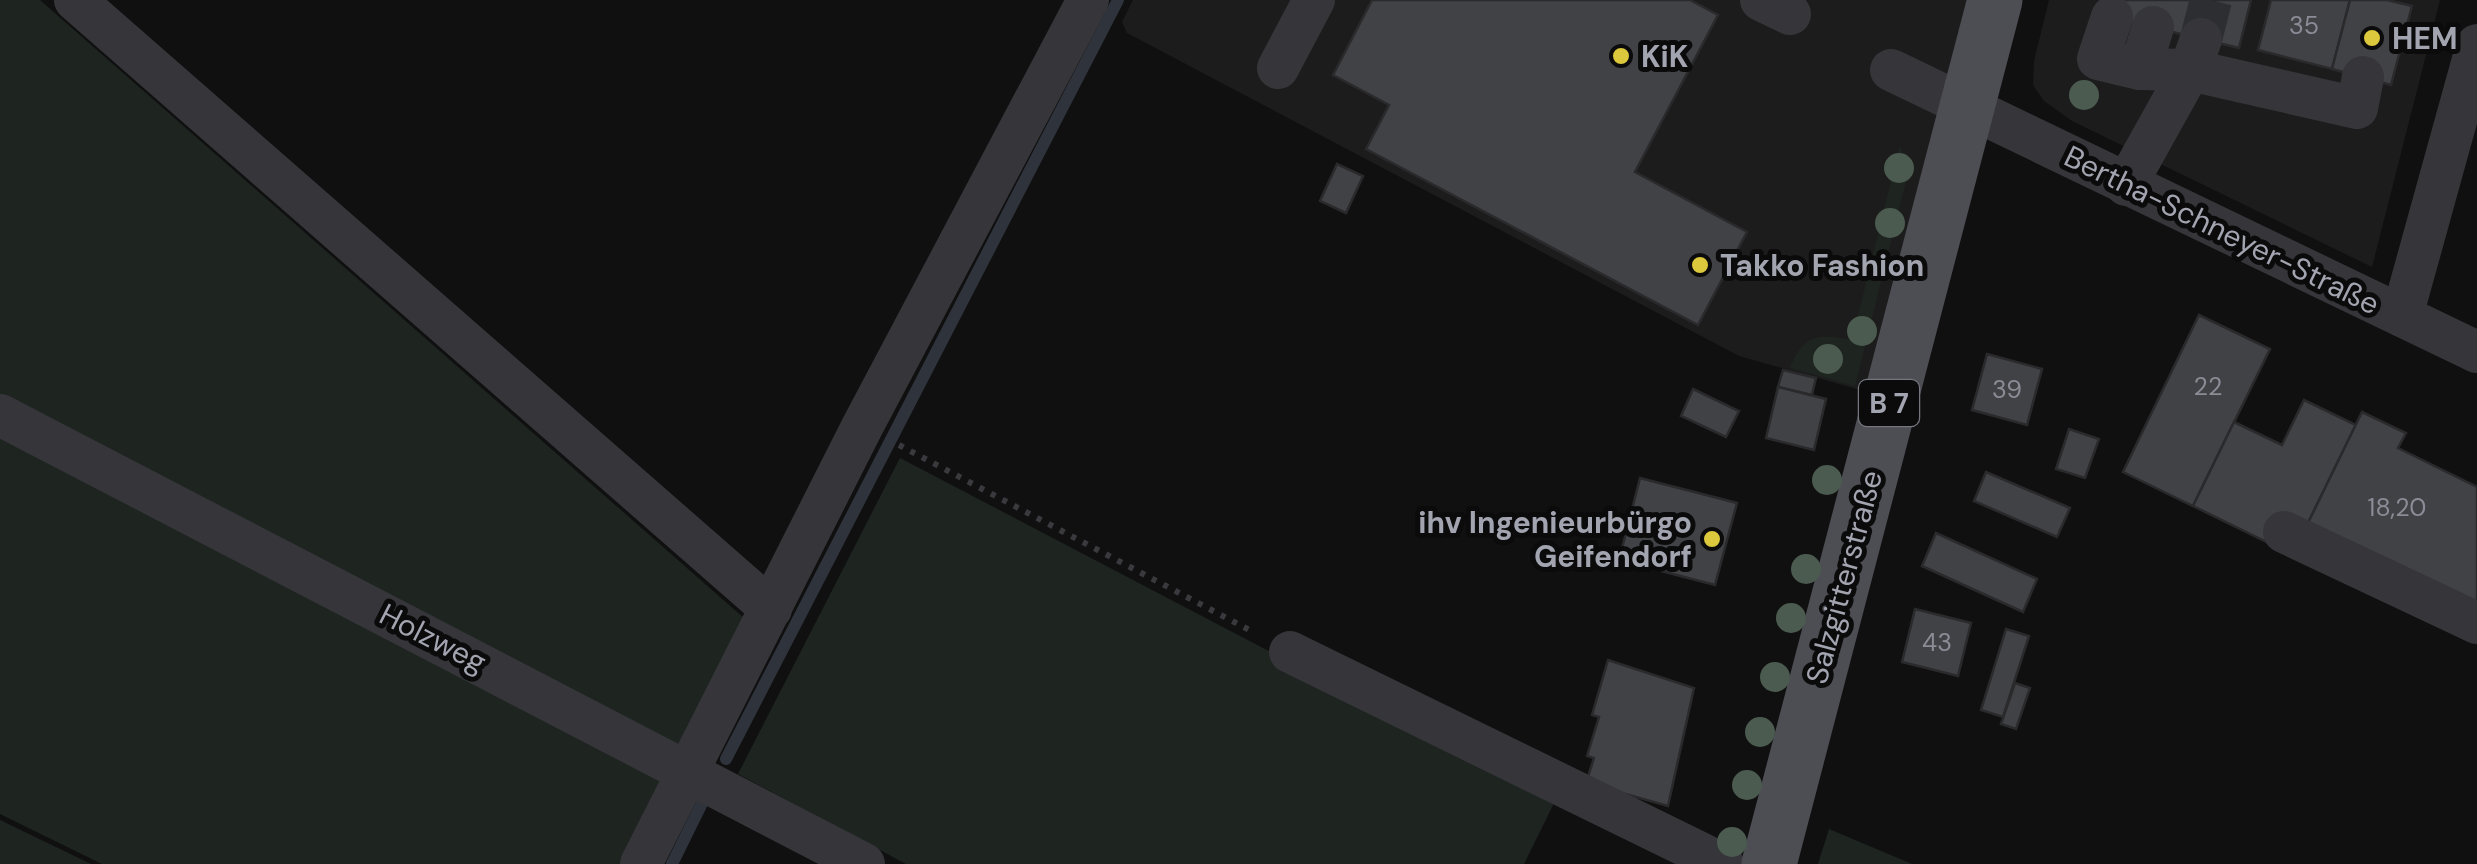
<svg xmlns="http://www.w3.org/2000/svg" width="2477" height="864" font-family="'DM Sans',sans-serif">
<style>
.built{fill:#1c1c1d}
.green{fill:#1e2521}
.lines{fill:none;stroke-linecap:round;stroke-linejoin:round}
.stream{stroke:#2f333b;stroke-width:12}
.building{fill:#414246;stroke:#2a2a2c;stroke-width:2.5}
.minor-tunnel{stroke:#2d2e31;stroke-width:42;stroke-dasharray:42 21;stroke-linecap:butt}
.path{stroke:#39393e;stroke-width:6;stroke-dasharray:5 8;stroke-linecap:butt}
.minor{stroke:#36363a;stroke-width:42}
.major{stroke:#4d4d54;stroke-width:55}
.tree{fill:#4b5b50}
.poi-dot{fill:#dbc83d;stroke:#0b0b0c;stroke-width:4}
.labels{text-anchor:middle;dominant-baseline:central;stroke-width:10;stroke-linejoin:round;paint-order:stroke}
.number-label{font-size:25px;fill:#8a8c96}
.shield{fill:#0b0b0c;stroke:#75767f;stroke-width:2.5}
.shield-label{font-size:28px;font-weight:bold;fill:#a2a4b0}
.poi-label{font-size:30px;font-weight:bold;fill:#a2a4b0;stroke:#0b0b0c;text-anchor:start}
.street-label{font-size:30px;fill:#a2a4b0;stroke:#0b0b0c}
</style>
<rect width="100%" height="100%" fill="#101011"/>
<g class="built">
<path d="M1133 0H1970L1868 392 1739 356 1127 33 1122 22Z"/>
<path d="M2049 0H2440L2372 267 2072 121 2044 101 2033 85 2034 61Z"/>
</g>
<g class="green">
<path d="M0 0H40L753 626 626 864H102L0 814Z"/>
<path d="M1900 145 1907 177 1855 386 1790 368C1804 333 1819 334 1852 340Z"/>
<path d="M900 458 1555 801 1524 864H906L738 774Z"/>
<path d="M0 820 91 864H0Z"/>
<path d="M1829 829 1912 864H1818Z"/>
</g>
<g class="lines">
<g class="stream">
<path d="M726 759 1118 0"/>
<path d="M672 864 702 803"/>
</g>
</g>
<g class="building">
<path d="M1372 0H1690L1718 15 1635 172 1747 232 1698 325 1366 149 1389 105 1333 75Z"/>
<path d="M2101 0H2251L2239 48 2098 14Z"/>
<path d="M2271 0H2350L2332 69 2258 50Z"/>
<path d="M2350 0H2387L2412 6 2391 85 2332 69Z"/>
<path d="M1337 164 1363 176 1346 213 1320 201Z"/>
<path d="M2199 315 2270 349 2193 506 2123 472Z"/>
<path d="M1987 354 2042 369 2027 425 1972 410Z"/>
<path d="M1783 370 1816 378 1812 395 1778 387Z"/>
<path d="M1778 387 1826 399 1814 450 1766 438Z"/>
<path d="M1693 389 1739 411 1726 437 1681 416Z"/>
<path d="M2304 400 2356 425 2306 527 2277 547 2193 506 2234 422 2282 445Z"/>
<path d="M2362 412 2406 433 2398 448 2477 487V609L2306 527Z"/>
<path d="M2069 429 2099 439 2085 478 2056 469Z"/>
<path d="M1986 472 2070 508 2057 537 1974 501Z"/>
<path d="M1640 478 1737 503 1715 585 1619 560Z"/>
<path d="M1936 533 2037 579 2023 612 1922 566Z"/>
<path d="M1915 609 1971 623 1958 676 1902 662Z"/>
<path d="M2006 629 2029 636 2003 717 1981 710Z"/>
<path d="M1608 660 1694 688 1668 806 1586 783 1594 758 1587 756 1599 717 1592 715Z"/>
<path d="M2015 683 2030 688 2016 729 2001 724Z"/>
</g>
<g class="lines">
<path class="minor-tunnel" d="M2201 39 2211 0"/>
<path class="path" d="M899 445 1255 633"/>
<g class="minor">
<path d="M75 0 771 609"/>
<path d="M1761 0 1790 14"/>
<path d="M2112 17 2098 59 2140 69 2190 70 2357 108 2363 77"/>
<path d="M1278 68 1314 0"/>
<path d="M2140 69 2153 27"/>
<path d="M1891 70 2477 352"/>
<path d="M2126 185 2190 70 2201 39"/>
<path d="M2402 316 2477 45"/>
<path d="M0 415 864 864"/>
<path d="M2284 532 2477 623"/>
<path d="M1290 652 1723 864"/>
<path d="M641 864 862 427 1088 0"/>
</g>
<path class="major" d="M1769 864 1995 0"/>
</g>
<g class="tree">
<circle cx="2084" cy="95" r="15"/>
<circle cx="1899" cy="168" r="15"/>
<circle cx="1890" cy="223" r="15"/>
<circle cx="1862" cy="331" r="15"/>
<circle cx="1828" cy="359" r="15"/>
<circle cx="1827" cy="480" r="15"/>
<circle cx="1806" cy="569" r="15"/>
<circle cx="1791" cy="618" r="15"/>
<circle cx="1775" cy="677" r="15"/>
<circle cx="1760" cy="732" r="15"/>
<circle cx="1747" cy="785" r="15"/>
<circle cx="1732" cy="842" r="15"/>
</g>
<g class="poi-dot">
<circle cx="2372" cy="38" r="10"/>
<circle cx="1621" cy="56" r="10"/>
<circle cx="1700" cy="265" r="10"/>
<circle cx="1712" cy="539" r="10"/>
</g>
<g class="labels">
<g class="number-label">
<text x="2304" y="25">35</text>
<text x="2208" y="386">22</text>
<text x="2007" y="389">39</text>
<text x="2397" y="507">18,20</text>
<text x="1937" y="642">43</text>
</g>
<rect class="shield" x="1859" y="380" width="60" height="46" rx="8"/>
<g class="shield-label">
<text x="1889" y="403">B 7</text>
</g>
<g class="poi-label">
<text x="2392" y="38">HEM</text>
<text x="1641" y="56">KiK</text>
<text x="1720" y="265">Takko Fashion</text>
<text x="1692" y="522" text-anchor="end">ihv Ingenieurbürgo<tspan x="1692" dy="34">Geifendorf</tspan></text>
</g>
<g class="street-label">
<text transform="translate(2222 230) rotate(26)">Bertha-Schneyer-Straße</text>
<text transform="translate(1844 577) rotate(-75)">Salzgitterstraße</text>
<text transform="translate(433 638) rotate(27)">Holzweg</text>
</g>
</g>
</svg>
